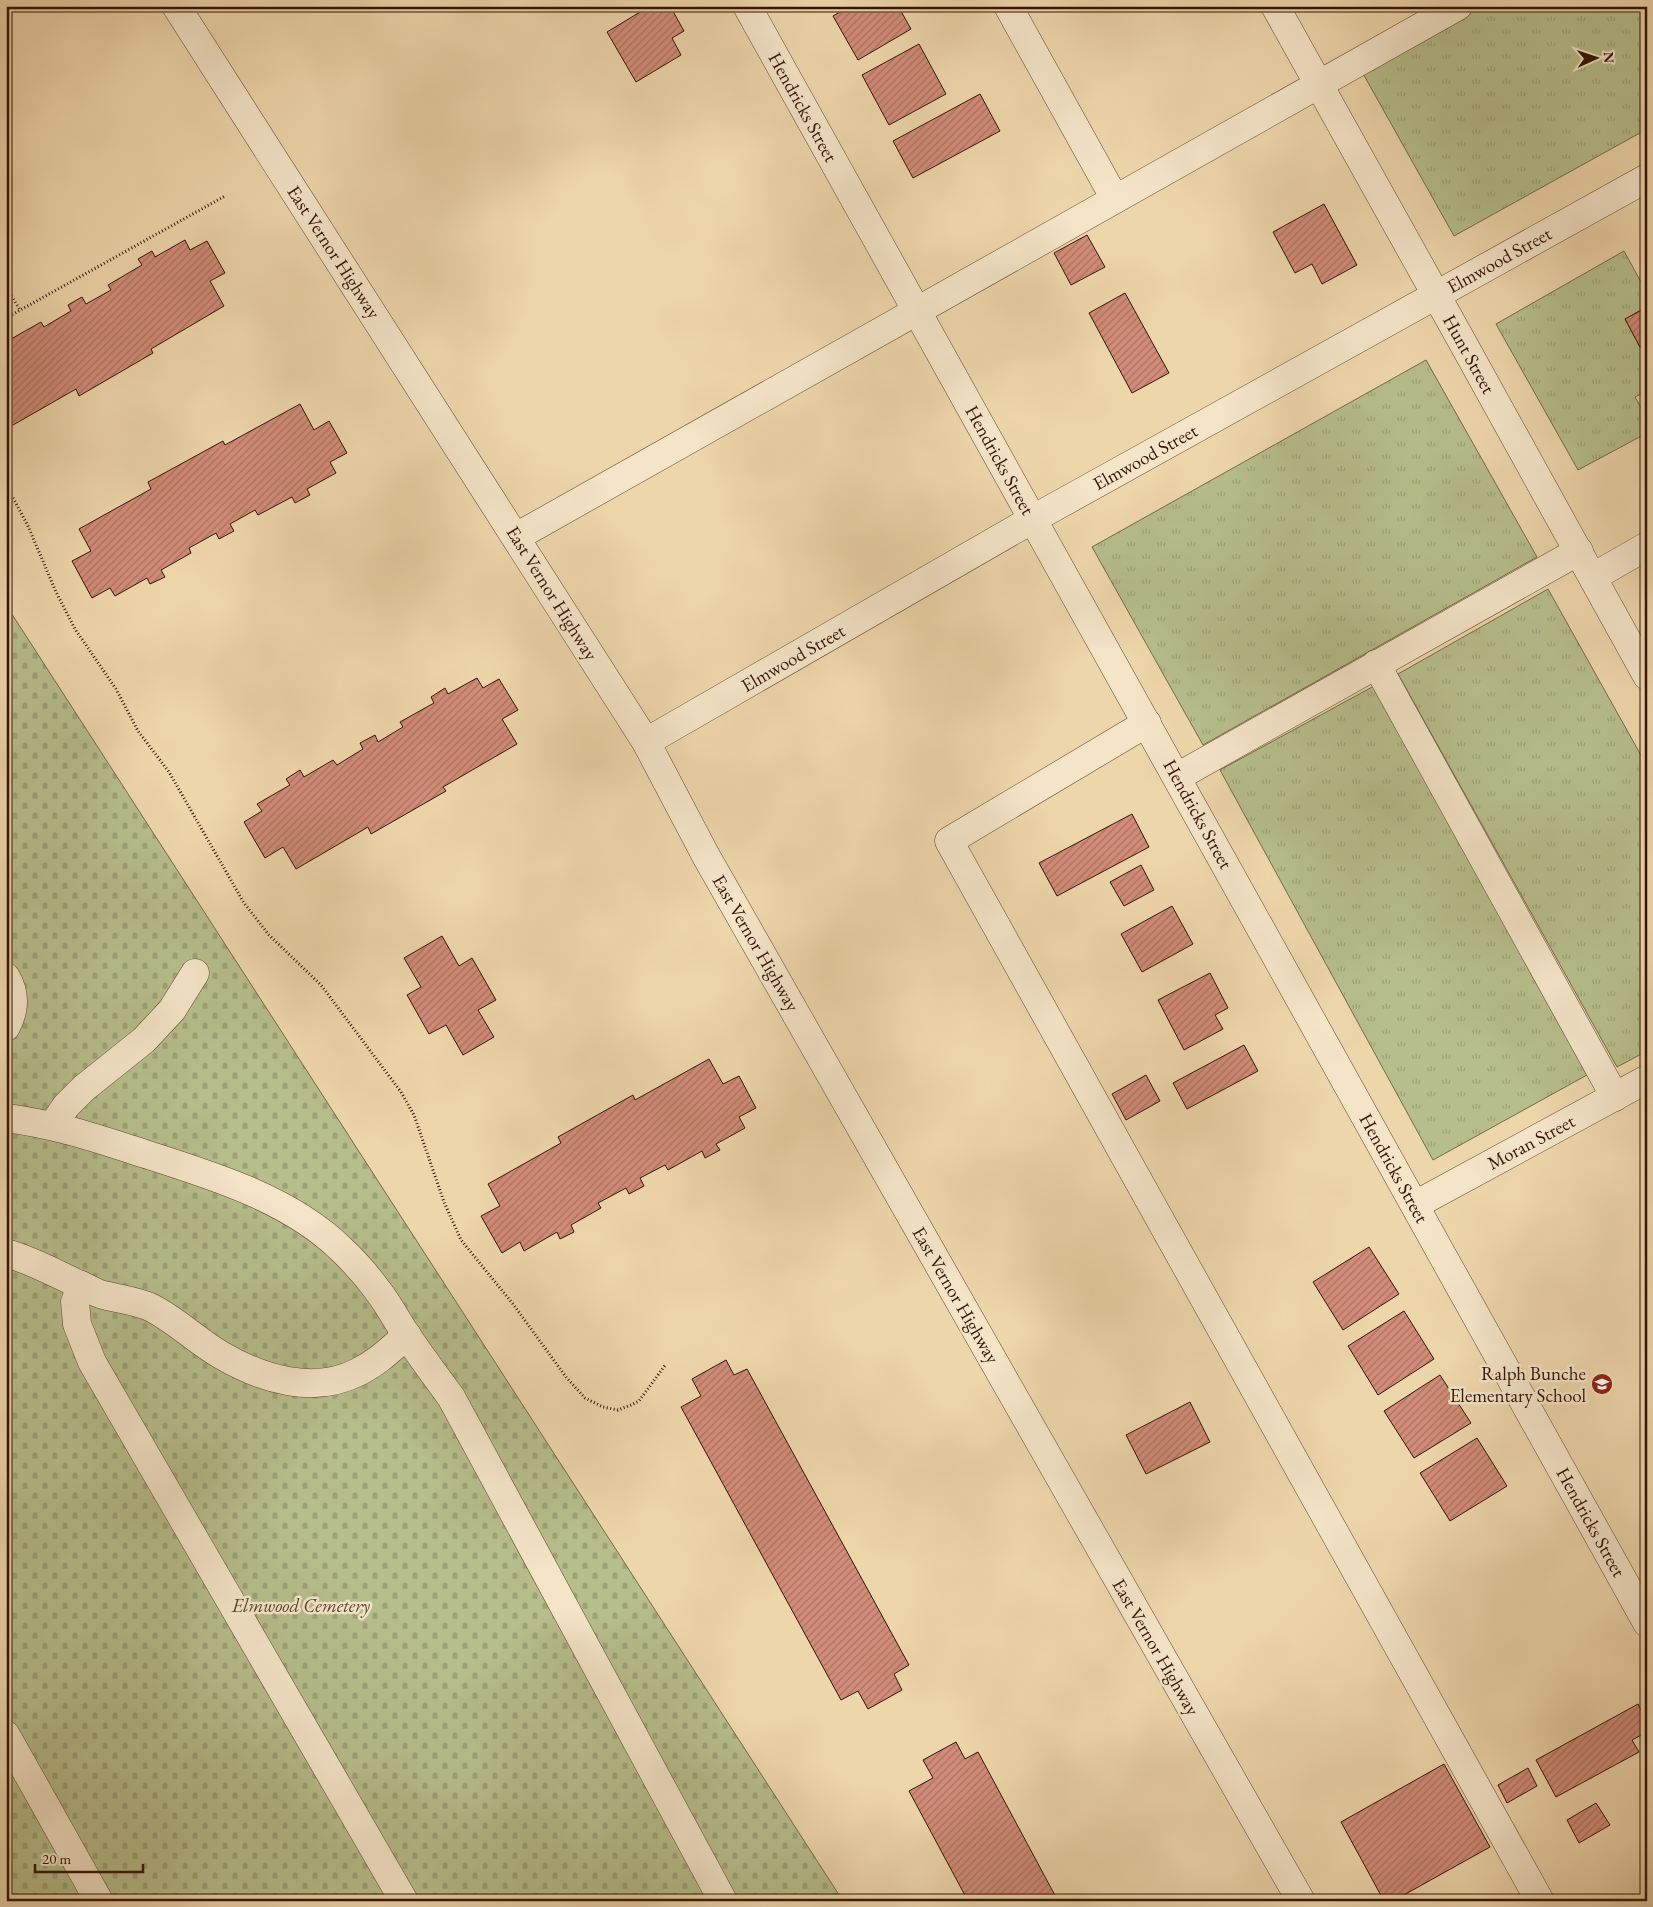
<svg xmlns="http://www.w3.org/2000/svg" width="1653" height="1907" font-family="'EB Garamond',serif">
<style>
.grass{fill:url(#grass-tufts);stroke:#746948}
.cemetery{fill:url(#cemetery-stones);stroke:#746948}
.building{fill:url(#building-hatch);stroke:#321405}
.lines{fill:none;stroke-linecap:round;stroke-linejoin:round}
.minor-casing{stroke:#61442e;stroke-width:29}
.path{stroke:#321405;stroke-width:3;stroke-dasharray:1 2.5;stroke-linecap:butt}
.minor{stroke:#f4e4c8;stroke-width:28}
.labels{text-anchor:middle;dominant-baseline:central;stroke-width:5;stroke-linejoin:round;paint-order:stroke}
.street-label{font-size:19px;fill:#321405;stroke:#f4e4c8}
.poi-label{font-size:19px;fill:#321405;stroke:#f4e4c8;text-anchor:end}
.park-label{font-size:19px;font-style:italic;fill:#5a472d;stroke:#f4e4c8}
</style>
<defs>
<pattern id="grass-tufts" width="24" height="20" patternUnits="userSpaceOnUse" patternTransform="scale(1.25)"><rect width="24" height="20" fill="#b6be8b"/><path d="M3 7l-1-3M5 7V3M7 7l1-3M15 17l-1-3M17 17v-4M19 17l1-3" fill="none" stroke="#9da276"/></pattern>
<pattern id="cemetery-stones" width="16" height="16" patternUnits="userSpaceOnUse" patternTransform="scale(1.25)"><rect width="16" height="16" fill="#b6be8b"/><path d="M2 7V4a2 2 0 0 1 4 0v3zM10 15v-3a2 2 0 0 1 4 0v3z" fill="#9da276"/></pattern>
<pattern id="building-hatch" width="6" height="6" patternUnits="userSpaceOnUse" patternTransform="scale(1.25)"><rect width="6" height="6" fill="#d28c79"/><path d="M-1 1l2-2M0 6l6-6M5 7l2-2" fill="none" stroke="#ab7161"/></pattern>
</defs>
<rect width="100%" height="100%" fill="#eed6ab"/>
<filter id="stains"><feTurbulence type="fractalNoise" baseFrequency=".004" numOctaves="4"/><feColorMatrix values="0 0 0 0 .2 0 0 0 0 .09 0 0 0 0 .02 0 0 0 .5 -.17"/></filter>
<radialGradient id="worn" r=".72"><stop offset=".6" stop-color="#630" stop-opacity="0"/><stop offset="1" stop-color="#630" stop-opacity=".3"/></radialGradient>
<g class="grass">
<path d="M1475 6H1647V129L1454 236 1361 70Z"/>
<path d="M1624 251 1647 293V307L1625 319 1640 347 1647 343V391L1635 397 1647 418V433L1578 470 1496 324Z"/>
<path d="M1426 360 1537 557 1203 745 1092 547Z"/>
<path d="M1548 589 1647 766V1051L1617 1067 1398 674Z"/>
<path d="M1374 686 1587 1075 1433 1160 1220 770Z"/>
</g>
<path class="cemetery" d="M6 605 843 1901H6Z"/>
<g class="building">
<path d="M650 6H670L684 31 672 38 681 55 636 82 607 32Z"/>
<path d="M851 6H898L911 29 858 60 833 16Z"/>
<path d="M919 44 946 94 889 125 862 75Z"/>
<path d="M980 94 1000 131 913 178 893 141Z"/>
<path d="M1324 204 1357 265 1322 284 1312 264 1295 273 1273 232Z"/>
<path d="M1087 235 1105 267 1071 285 1054 253Z"/>
<path d="M185 240 190 250 207 241 225 273 210 281 224 306 151 349 153 353 79 396 76 389 6 429V333L11 339 41 322 44 327 71 311 68 305 82 297 86 304 111 290 108 285 142 265 138 259 152 251 155 257Z"/>
<path d="M1125 293 1169 373 1132 393 1089 313Z"/>
<path d="M1647 307V343L1640 347 1625 319Z"/>
<path d="M300 404 314 430 329 421 347 453 330 462 336 473 307 489 310 495 295 503 292 497 258 515 255 510 230 524 234 531 219 539 216 533 189 548 191 553 161 570 165 577 150 584 147 578 115 596 110 588 92 598 72 561 91 551 79 529 151 489 148 482 223 441 225 445Z"/>
<path d="M477 678 483 688 499 679 518 710 502 719 517 744 443 787 446 791 371 834 368 827 296 869 283 847 265 858 244 822 262 811 257 804 290 785 286 779 300 770 304 777 333 760 337 765 363 749 360 743 375 735 378 742 403 727 400 722 434 703 431 697 445 688 448 694Z"/>
<path d="M1132 814 1149 847 1057 896 1039 863Z"/>
<path d="M1141 865 1154 890 1124 906 1110 882Z"/>
<path d="M1172 906 1193 944 1142 972 1121 934Z"/>
<path d="M442 936 459 966 472 958 496 1000 478 1010 494 1037 463 1055 446 1025 429 1034 407 995 421 987 404 958Z"/>
<path d="M1210 973 1228 1008 1215 1015 1223 1029 1184 1050 1158 1000Z"/>
<path d="M1244 1045 1258 1071 1187 1109 1173 1083Z"/>
<path d="M709 1059 723 1084 739 1076 756 1108 739 1117 745 1128 716 1144 720 1150 705 1158 702 1151 668 1170 665 1165 640 1178 644 1186 629 1194 626 1188 598 1203 601 1208 571 1225 574 1232 560 1239 557 1232 524 1251 520 1242 502 1253 481 1216 500 1206 488 1184 561 1143 558 1137 633 1095 635 1100Z"/>
<path d="M1146 1075 1160 1101 1126 1120 1112 1094Z"/>
<path d="M1369 1247 1399 1294 1343 1330 1313 1282Z"/>
<path d="M1404 1311 1434 1359 1378 1395 1348 1346Z"/>
<path d="M726 1360 734 1375 747 1369 909 1665 894 1674 902 1690 868 1709 858 1691 841 1700 681 1407 701 1396 692 1379Z"/>
<path d="M1440 1375 1471 1423 1414 1458 1384 1411Z"/>
<path d="M1190 1402 1210 1442 1146 1474 1126 1435Z"/>
<path d="M1477 1438 1507 1486 1450 1521 1420 1473Z"/>
<path d="M1638 1704 1647 1721V1732L1632 1740 1639 1752 1556 1797 1536 1760Z"/>
<path d="M956 1742 965 1759 978 1752 1058 1901H968L909 1791 933 1778 923 1760Z"/>
<path d="M1444 1764 1490 1847 1393 1901H1384L1341 1822Z"/>
<path d="M1528 1768 1537 1786 1507 1803 1498 1785Z"/>
<path d="M1596 1803 1610 1825 1579 1843 1567 1820Z"/>
</g>
<g class="lines">
<g class="minor-casing">
<g id="minor">
<path d="M176 6 646 742 706 856 1301 1901"/>
<path d="M747 6 1647 1623"/>
<path d="M1008 6 1115 199"/>
<path d="M1275 6 1464 345 1647 676"/>
<path d="M516 537 1458 6"/>
<path d="M1593 577 1647 546"/>
<path d="M1376 664 1615 1097"/>
<path d="M1147 723 949 841 1540 1901"/>
<path d="M646 742 1033 519 1647 178"/>
<path d="M1177 777 1579 551"/>
<path d="M6 977C16 994 15 1010 6 1027"/>
<path d="M6 1118C55 1124 99 1139 145 1154 211 1175 290 1199 341 1249 354 1261 367 1276 378 1291 389 1305 397 1321 407 1336 421 1356 436 1377 451 1397L723 1901"/>
<path d="M53 1125 66 1106 84 1088 144 1040 172 1010 195 973"/>
<path d="M1415 1205 1647 1079"/>
<path d="M6 1253C31 1260 53 1272 76 1283 84 1286 92 1291 100 1294 117 1299 136 1300 152 1308 177 1321 197 1341 221 1355 262 1379 314 1395 358 1372 377 1363 391 1349 407 1335"/>
<path d="M81 1285 75 1302 77 1324 92 1362 404 1901"/>
<path d="M6 1735 99 1901"/>
</g>
</g>
<g class="path">
<path d="M6 287 20 310"/>
<path d="M6 318 225 196"/>
<path d="M6 490 13 498 28 526 56 592 75 629 116 689 138 731 169 772 244 903 269 935 321 985 401 1092 414 1115 444 1202 461 1240 513 1304 566 1377 585 1398 603 1407 618 1410 631 1405 639 1401 666 1364"/>
</g>
<use href="#minor" class="minor"/>
</g>
<defs>
<g id="school-disc" transform="scale(1.125)"><circle r="9.5" fill="#8f2418" stroke="#f4e4c8"/><path d="M0-5L7-2L0 1L-7-2ZM-4 1L0 2.5L4 1V4Q0 6-4 4Z" fill="#fff"/></g>
</defs>
<g fill-rule="evenodd">
<use href="#school-disc" x="1602" y="1384"/>
</g>
<g class="labels">
<g class="street-label">
<text transform="translate(803 107) rotate(61)">Hendricks Street</text>
<text transform="translate(334 252) rotate(57)">East Vernor Highway</text>
<text transform="translate(1499 260) rotate(-29)">Elmwood Street</text>
<text transform="translate(1469 354) rotate(61)">Hunt Street</text>
<text transform="translate(1145 457) rotate(-29)">Elmwood Street</text>
<text transform="translate(1000 460) rotate(61)">Hendricks Street</text>
<text transform="translate(552 593) rotate(58)">East Vernor Highway</text>
<text transform="translate(793 658) rotate(-30)">Elmwood Street</text>
<text transform="translate(1198 814) rotate(61)">Hendricks Street</text>
<text transform="translate(756 943) rotate(60)">East Vernor Highway</text>
<text transform="translate(1531 1142) rotate(-28)">Moran Street</text>
<text transform="translate(1394 1168) rotate(61)">Hendricks Street</text>
<text transform="translate(956 1295) rotate(60)">East Vernor Highway</text>
<text transform="translate(1591 1522) rotate(61)">Hendricks Street</text>
<text transform="translate(1156 1647) rotate(60)">East Vernor Highway</text>
</g>
<g class="poi-label">
<text x="1586" y="1373">Ralph Bunche<tspan x="1586" dy="22">Elementary School</tspan></text>
</g>
<g class="park-label">
<text x="301" y="1605">Elmwood Cemetery</text>
</g>
</g>
<rect width="1653" height="1907" fill="none" stroke="#eed6ab" stroke-width="25"/>
<rect x="8" y="8" width="1638" height="1892" fill="none" stroke="#321405" stroke-width="2.5"/>
<rect x="12" y="12" width="1628" height="1882" fill="none" stroke="#321405"/>
<g transform="translate(1596 58) rotate(87)" stroke="#f4e4c8" stroke-width="4" paint-order="stroke">
<path d="M0-4L9 19L0 12L-9 19Z" fill="#321405"/>
<text y="-8" font-size="14" font-weight="bold" text-anchor="middle" fill="#321405">N</text>
</g>
<path d="M35 1864v8h108v-8" fill="none" stroke="#321405" stroke-width="2.5"/>
<text x="42" y="1864" font-size="15" fill="#321405" stroke="#f4e4c8" stroke-width="4" paint-order="stroke">20 m</text>
<rect width="100%" height="100%" filter="url(#stains)"/>
<rect width="100%" height="100%" fill="url(#worn)"/>
</svg>
